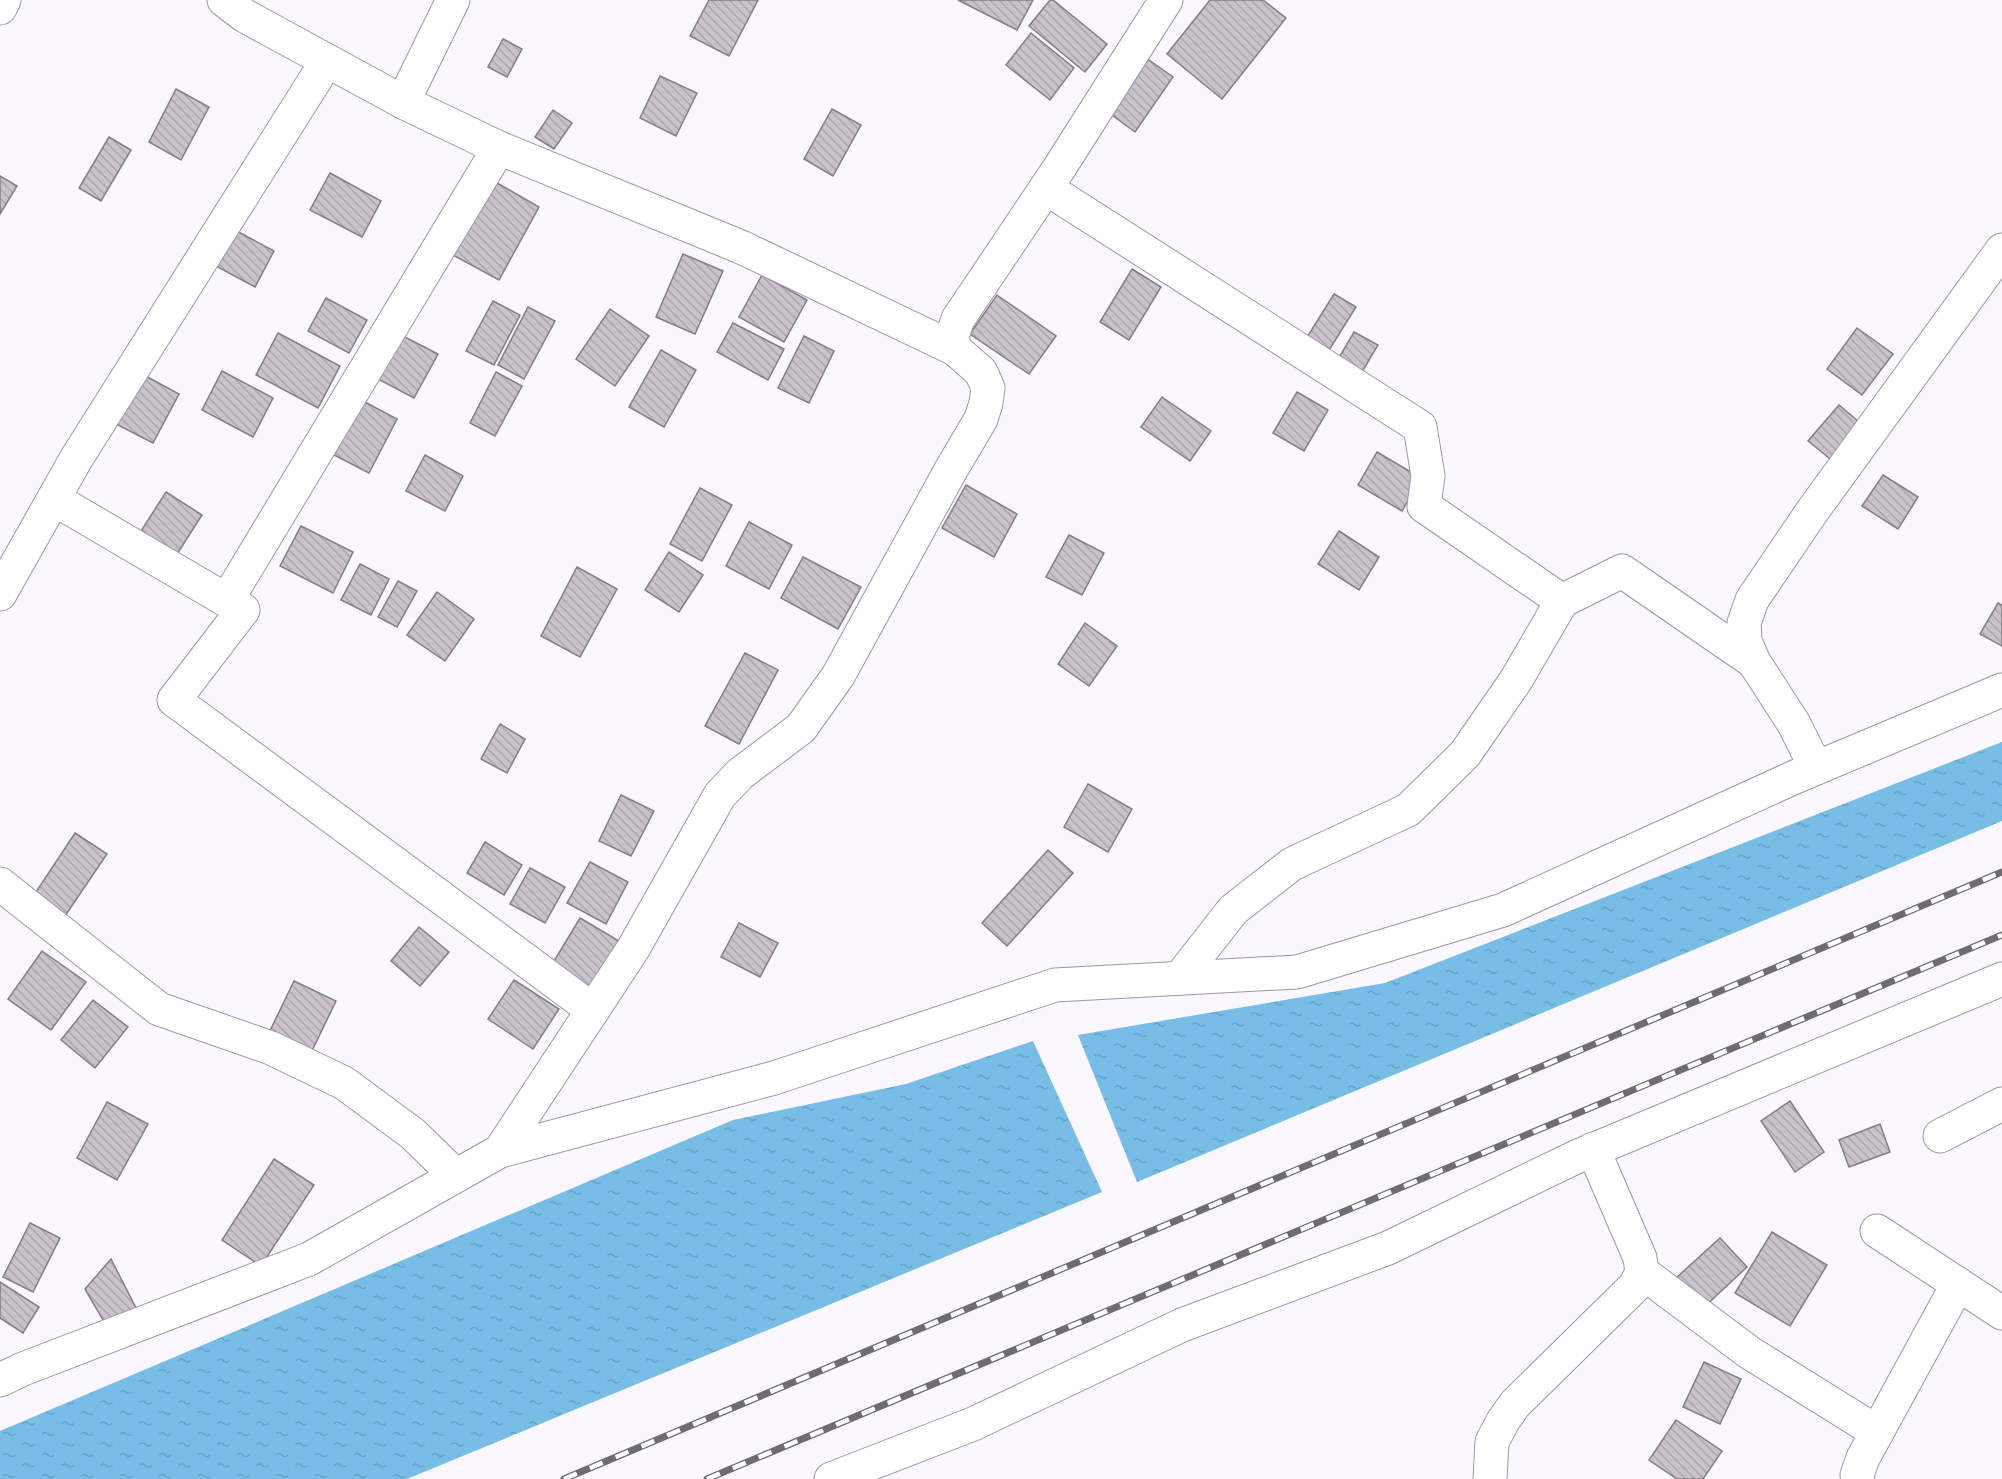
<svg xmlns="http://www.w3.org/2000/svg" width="2002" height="1479" font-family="'Space Grotesk',sans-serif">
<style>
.water{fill:url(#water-ripples)}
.building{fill:url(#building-back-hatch);stroke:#847c87;stroke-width:1.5}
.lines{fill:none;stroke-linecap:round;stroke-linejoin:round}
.minor-casing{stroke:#9c98a4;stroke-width:35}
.minor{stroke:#fff;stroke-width:33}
.rail-casing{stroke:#6e6b71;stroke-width:7}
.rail{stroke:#fff;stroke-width:4.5;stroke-dasharray:14;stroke-linecap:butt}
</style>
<defs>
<pattern id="water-ripples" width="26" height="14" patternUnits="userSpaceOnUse" patternTransform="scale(1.5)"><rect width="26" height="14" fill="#77bde6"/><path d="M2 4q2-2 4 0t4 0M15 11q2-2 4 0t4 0" fill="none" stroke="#66a2c5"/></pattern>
<pattern id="building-back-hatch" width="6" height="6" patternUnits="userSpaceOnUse" patternTransform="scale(1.5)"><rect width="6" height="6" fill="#cac1cd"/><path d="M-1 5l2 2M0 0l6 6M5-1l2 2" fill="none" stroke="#ada5b0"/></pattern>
</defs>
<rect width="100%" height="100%" fill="#faf7ff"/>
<g class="water">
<path d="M2002 742V821L1137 1182 1078 1035 1385 983Z"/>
<path d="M1033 1041 1102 1192 407 1479H0V1431L733 1120 906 1084Z"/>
</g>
<g class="building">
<path d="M709 0H758L729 56 690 36Z"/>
<path d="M958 0H1033L1017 30Z"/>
<path d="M1050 0H1053L1107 44 1085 72 1029 26Z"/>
<path d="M1210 0H1263L1286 18 1222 99 1167 54Z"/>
<path d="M1031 33 1074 68 1050 100 1006 65Z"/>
<path d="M503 39 522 49 507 77 488 67Z"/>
<path d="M1146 58 1173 77 1135 132 1108 112Z"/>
<path d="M660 76 697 93 676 136 640 118Z"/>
<path d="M176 89 209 107 181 160 149 142Z"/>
<path d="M832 109 861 125 833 176 804 159Z"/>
<path d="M553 110 572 123 554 149 535 137Z"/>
<path d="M109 137 131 150 101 201 79 188Z"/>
<path d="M330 173 381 201 362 237 310 210Z"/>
<path d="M0 176 17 186 0 214Z"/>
<path d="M492 180 539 207 499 280 451 254Z"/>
<path d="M233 229 274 251 255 287 214 265Z"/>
<path d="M683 254 723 271 695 334 656 317Z"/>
<path d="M1132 269 1161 287 1129 340 1100 322Z"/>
<path d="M762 275 807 300 784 342 739 317Z"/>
<path d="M1334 294 1356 307 1326 355 1304 342Z"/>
<path d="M997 295 1056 336 1029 374 970 334Z"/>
<path d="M326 298 367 320 349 353 308 331Z"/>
<path d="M493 301 520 315 494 365 466 351Z"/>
<path d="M528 307 555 321 524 379 498 365Z"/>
<path d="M610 309 649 336 615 386 576 359Z"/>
<path d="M733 323 784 349 768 380 717 352Z"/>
<path d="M1857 328 1893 354 1862 395 1827 369Z"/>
<path d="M1354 332 1378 345 1356 382 1333 368Z"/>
<path d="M278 333 340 366 318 408 256 375Z"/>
<path d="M401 335 438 354 414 398 378 379Z"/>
<path d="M804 336 834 351 809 403 778 388Z"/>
<path d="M661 350 696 370 664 427 629 407Z"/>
<path d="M222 371 273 398 253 437 202 410Z"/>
<path d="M496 372 522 386 495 436 470 423Z"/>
<path d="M140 373 179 394 153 443 114 423Z"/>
<path d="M1297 392 1328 410 1304 451 1273 433Z"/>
<path d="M1162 397 1211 431 1190 461 1141 427Z"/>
<path d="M363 401 397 419 369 473 334 455Z"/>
<path d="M1839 405 1864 426 1834 462 1808 441Z"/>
<path d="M1377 452 1421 478 1402 511 1358 485Z"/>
<path d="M425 455 463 476 445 511 406 491Z"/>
<path d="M1883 475 1918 497 1898 529 1862 506Z"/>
<path d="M966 485 1017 514 994 557 942 528Z"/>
<path d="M700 488 732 505 702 561 670 544Z"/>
<path d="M166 492 202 515 172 562 136 539Z"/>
<path d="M749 522 792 545 769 589 726 566Z"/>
<path d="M301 526 353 552 333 593 280 566Z"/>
<path d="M1339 531 1379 557 1359 590 1318 564Z"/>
<path d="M1069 535 1104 553 1082 595 1046 577Z"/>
<path d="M669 552 703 575 679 612 645 590Z"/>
<path d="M803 557 861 587 838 629 781 598Z"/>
<path d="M360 564 389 579 371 615 341 600Z"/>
<path d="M577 567 617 589 580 657 541 636Z"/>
<path d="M398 581 417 591 397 627 378 617Z"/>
<path d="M437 592 474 619 445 661 407 635Z"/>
<path d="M1998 603 2002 605V646L1980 634Z"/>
<path d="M1085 623 1117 646 1089 686 1058 664Z"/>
<path d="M745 653 778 670 739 744 705 726Z"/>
<path d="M500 724 525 739 507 773 481 759Z"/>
<path d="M1088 784 1132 809 1108 852 1064 827Z"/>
<path d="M621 795 654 811 631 856 599 841Z"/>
<path d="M75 833 107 854 65 916 34 895Z"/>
<path d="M485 842 522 865 504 895 467 873Z"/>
<path d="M1048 850 1073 873 1007 946 982 923Z"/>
<path d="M590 862 628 882 606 924 567 903Z"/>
<path d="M530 868 565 887 545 923 510 904Z"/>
<path d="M580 918 619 941 588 995 548 971Z"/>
<path d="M739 923 778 943 760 977 721 957Z"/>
<path d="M419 927 449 952 420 986 391 961Z"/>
<path d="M42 951 86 982 51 1030 8 999Z"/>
<path d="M514 980 559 1009 533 1049 488 1019Z"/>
<path d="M294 981 336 1001 309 1057 267 1037Z"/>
<path d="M93 1000 128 1027 95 1068 61 1040Z"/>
<path d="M1790 1101 1824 1152 1795 1172 1761 1121Z"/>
<path d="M107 1102 148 1124 117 1180 77 1158Z"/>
<path d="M1880 1124 1890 1152 1849 1167 1839 1140Z"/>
<path d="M274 1159 314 1185 261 1266 222 1240Z"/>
<path d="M30 1223 60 1238 33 1292 3 1277Z"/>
<path d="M1772 1232 1827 1265 1790 1326 1735 1293Z"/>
<path d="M1720 1238 1747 1267 1702 1309 1675 1279Z"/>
<path d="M111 1259 137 1310 107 1327 85 1289Z"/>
<path d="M0 1282 39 1307 23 1333 0 1318Z"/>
<path d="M1704 1362 1741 1379 1720 1424 1683 1407Z"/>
<path d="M1676 1420 1722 1451 1703 1479H1677L1649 1460Z"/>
</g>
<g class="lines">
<g class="minor-casing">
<g id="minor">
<path d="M224 0 245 16 403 102 499 148 741 247 955 349"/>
<path d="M0 8 4 0"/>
<path d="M403 102 453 0"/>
<path d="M1046 188 1420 427 1428 476 1424 506 1562 601 1622 571 1754 662"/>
<path d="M54 499 243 610 174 700 593 1010"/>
<path d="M0 594 76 459 327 61"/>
<path d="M227 600 499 148"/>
<path d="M1816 768 1794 724 1754 662 1745 641 1744 623 1752 600 1811 513 2002 250"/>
<path d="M0 884 159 1009 271 1048 344 1083 413 1134 456 1176"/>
<path d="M1180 978 1233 910 1292 864 1408 810 1465 754 1516 680 1562 601"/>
<path d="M1940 1136 2002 1104"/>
<path d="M500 1151 774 1078 1055 985 1297 972 1503 910 1795 777 2002 690"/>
<path d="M1877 1231 2002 1313"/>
<path d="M1642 1272 1750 1353 1877 1432"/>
<path d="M0 1380 23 1369 309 1259 500 1151 633 949 720 795 740 774 801 728 838 676 952 468 981 419 986 403 988 388 981 372 955 349 952 336 958 319 1058 170 1166 0"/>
<path d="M831 1479 973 1424 1182 1325 1388 1248 1576 1157 2002 979"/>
<path d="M1490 1479 1492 1442 1503 1421 1515 1404 1635 1286 1642 1272 1640 1258 1593 1149"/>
<path d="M1858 1479 1857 1475 1863 1458 1958 1284"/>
</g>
</g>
<use href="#minor" class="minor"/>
<g class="rail-casing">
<g id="rail">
<path d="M564 1479 2002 872"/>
<path d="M707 1479 2002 935"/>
</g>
</g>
<use href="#rail" class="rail"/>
</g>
</svg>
